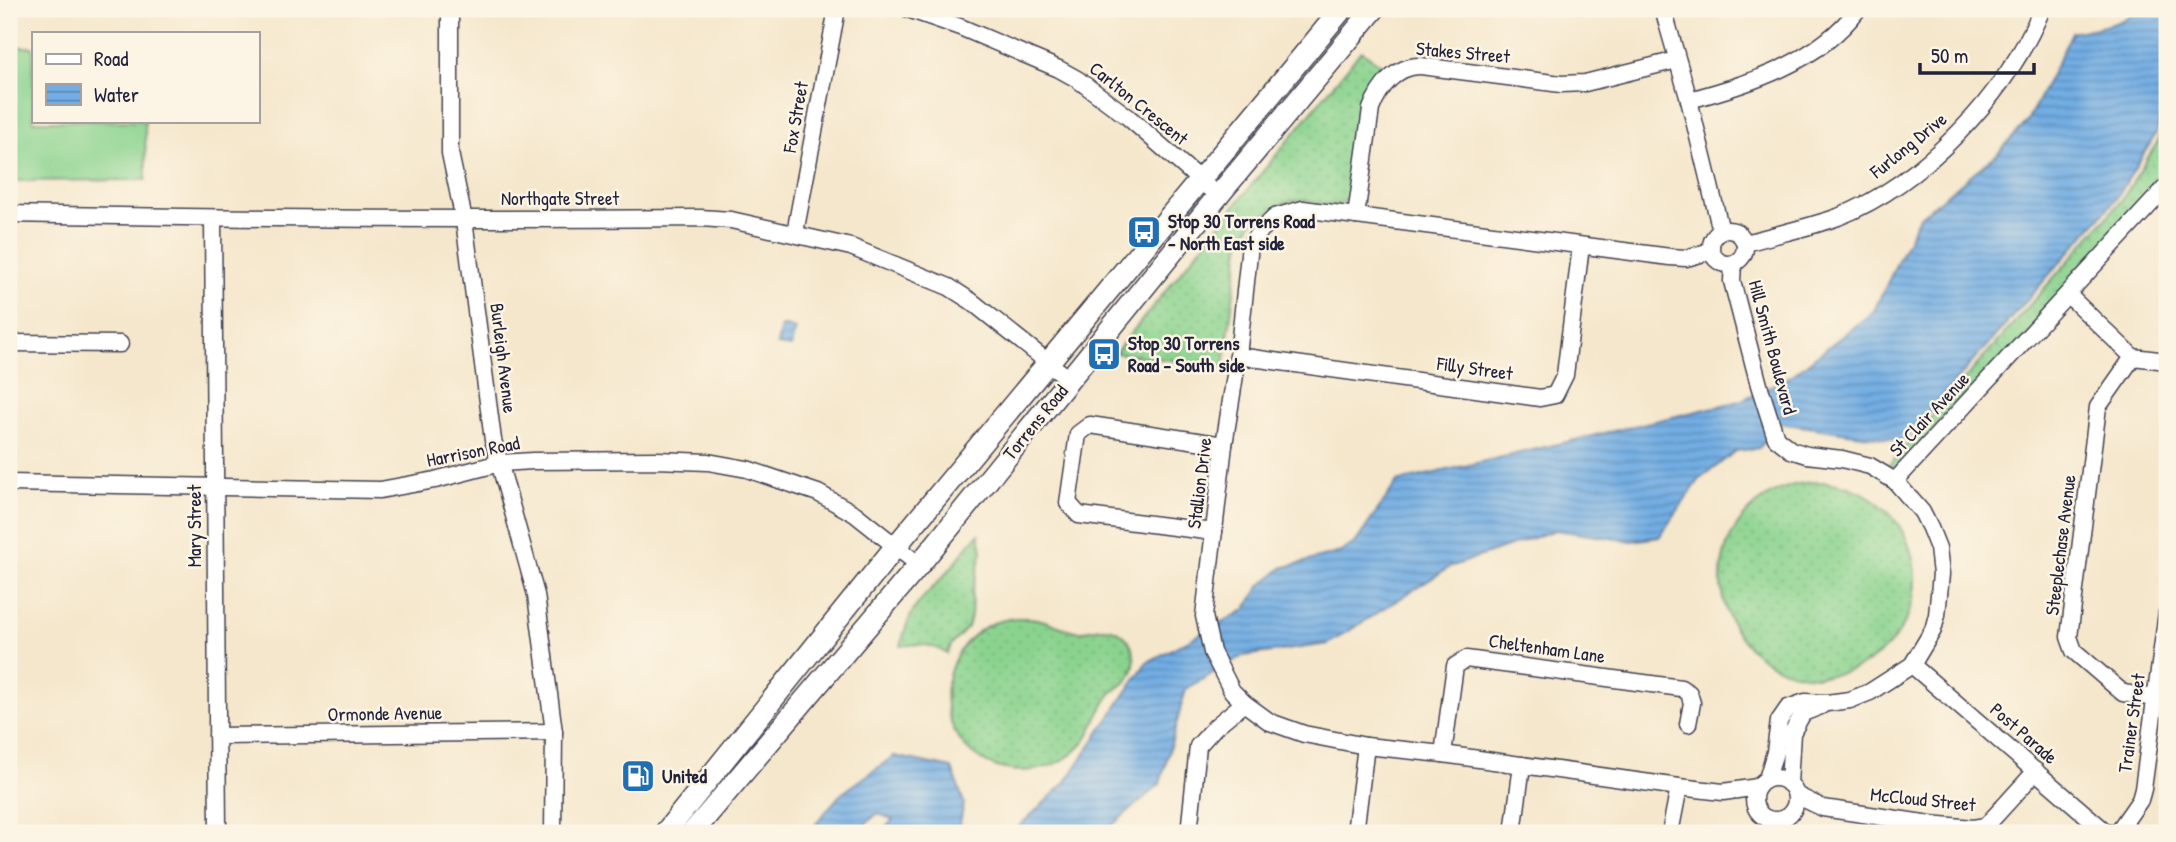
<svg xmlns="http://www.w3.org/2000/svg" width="2176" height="842" font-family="'Patrick Hand',sans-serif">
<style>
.grass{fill:url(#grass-dots);stroke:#567a64;stroke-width:2}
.pitch{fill:#8ad38e;stroke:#567a64;stroke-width:2}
.water{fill:url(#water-rules);stroke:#4a688f;stroke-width:2}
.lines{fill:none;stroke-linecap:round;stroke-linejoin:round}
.minor-casing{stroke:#424051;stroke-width:19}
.secondary-casing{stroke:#424051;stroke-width:24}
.minor{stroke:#fff;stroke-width:16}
.secondary{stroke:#fff;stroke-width:21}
.labels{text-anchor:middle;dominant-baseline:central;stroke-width:5;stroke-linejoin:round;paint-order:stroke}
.street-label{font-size:19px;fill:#22223b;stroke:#fcf5e5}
.poi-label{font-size:19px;font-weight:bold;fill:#22223b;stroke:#fcf5e5;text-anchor:start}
</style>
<defs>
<pattern id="grass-dots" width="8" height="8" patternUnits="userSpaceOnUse" patternTransform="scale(1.75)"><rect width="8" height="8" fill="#8ad38e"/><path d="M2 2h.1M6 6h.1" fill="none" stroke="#77b57b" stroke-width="1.8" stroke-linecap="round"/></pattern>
<pattern id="water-rules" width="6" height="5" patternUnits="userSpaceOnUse" patternTransform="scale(1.75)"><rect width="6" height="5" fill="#72ade3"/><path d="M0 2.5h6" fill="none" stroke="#5d8cb9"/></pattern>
</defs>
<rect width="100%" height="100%" fill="#fcf5e5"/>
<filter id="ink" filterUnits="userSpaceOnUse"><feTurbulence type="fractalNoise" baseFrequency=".0143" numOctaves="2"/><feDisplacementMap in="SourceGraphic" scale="14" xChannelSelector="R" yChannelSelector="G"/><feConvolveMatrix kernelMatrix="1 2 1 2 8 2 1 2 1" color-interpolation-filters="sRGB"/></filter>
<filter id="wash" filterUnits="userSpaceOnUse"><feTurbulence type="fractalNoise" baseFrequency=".00686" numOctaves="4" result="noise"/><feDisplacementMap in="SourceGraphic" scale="28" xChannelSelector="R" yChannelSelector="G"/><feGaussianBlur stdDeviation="1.57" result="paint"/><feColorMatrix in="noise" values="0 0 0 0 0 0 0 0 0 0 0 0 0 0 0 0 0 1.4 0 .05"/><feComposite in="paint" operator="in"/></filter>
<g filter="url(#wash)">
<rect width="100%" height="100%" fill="#f5e7cc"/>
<g class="grass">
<path d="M1361 51 1386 68 1362 104 1352 192 1346 201 1335 205 1299 200 1284 203 1254 220 1246 232 1240 246 1224 367 1115 353Z"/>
<path d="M2167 119V186L1895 481 1882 473 2122 200 2158 141Z"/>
<circle cx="1818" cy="579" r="97"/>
<path d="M979 534 982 551 972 593 971 616 968 627 951 645 947 654C931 644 920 643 901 646 910 602 924 599 951 568 961 555 967 545 979 534Z"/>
<path d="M1014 618C1023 618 1033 617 1041 620 1053 623 1063 629 1076 631 1086 632 1093 629 1103 628 1128 627 1143 657 1129 678 1125 685 1115 688 1110 695 1099 709 1094 728 1084 742 1050 784 978 780 954 730 936 691 951 645 989 625 996 621 1006 620 1014 618Z"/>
</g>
<path class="pitch" d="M9 47H33V121H145L146 180 9 181Z"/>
<g class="water">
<path d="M2136 9H2167L2166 103 2156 134 2116 199 1903 441 1780 423 1759 448 1736 451 1700 479 1659 537 1632 541 1555 530 1450 567 1328 644 1243 656 1186 689 1160 784 1103 833H1012L1065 783 1146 663 1245 610 1260 586 1282 568 1341 552 1356 542 1397 482 1740 401 1791 376 1874 311 1919 217 1997 154 2027 122 2072 33C2091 28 2124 26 2136 9Z"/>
<path d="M781 326 795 329 791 347 777 345Z"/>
<path d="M894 756 952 768 964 803 958 833H880L893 820 878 813 855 833H823L816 823 840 795Z"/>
</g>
</g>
<g filter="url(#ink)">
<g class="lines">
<g class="minor-casing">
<g id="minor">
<path d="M450 9V153L464 220 493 440 536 595 554 732 553 833"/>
<path d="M908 9 960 27 1059 69 1077 79 1128 117 1218 196"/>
<path d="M1663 9 1689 100 1721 231"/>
<path d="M1689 100C1750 84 1819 62 1858 9"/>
<path d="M9 214C239 219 470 220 700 218L731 220 851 247 949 287 971 301 1069 379"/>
<path d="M1356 216 1371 109C1379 88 1396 65 1421 66L1561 84 1585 83 1677 60"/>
<path d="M213 218 218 833"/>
<circle cx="1728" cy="247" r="17"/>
<path d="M795 233 837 9"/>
<path d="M1746 243C1776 234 1808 228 1838 217 1924 183 2007 94 2042 9"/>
<path d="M1711 251 1686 258 1670 257 1303 209 1275 217 1261 230 1250 245 1238 356 1224 445 1204 616 1212 652 1232 691 1244 703 1270 722 1304 734 1366 746 1443 754 1679 787 1723 792 1758 787"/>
<path d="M1733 264 1732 281 1759 385 1776 438 1791 450 1807 455 1842 459 1870 466 1895 481 1922 512 1930 528 1938 548 1941 574 1937 615 1933 630 1912 665 1870 692 1850 700 1827 703 1805 702 1788 708 1779 721 1775 752 1767 779"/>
<path d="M2068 295 2133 357 2167 361"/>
<path d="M9 343 120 344"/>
<path d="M1238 356 1540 398 1555 395 1565 375 1581 246"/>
<path d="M2133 357 2098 407 2069 637 2074 651 2123 693 2155 698"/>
<path d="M1895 481 2167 186"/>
<path d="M9 483 380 490 435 480 500 463 533 461 657 460 708 462 747 469 818 493 855 514 919 565"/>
<path d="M1214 532 1079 515 1068 503 1078 434 1090 425 1224 445"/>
<path d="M1912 665 2107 833"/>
<path d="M217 736 554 732"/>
<path d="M1443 754 1455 666 1466 659 1681 688 1689 693 1692 703 1688 724"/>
<circle cx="1775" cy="799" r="21"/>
<path d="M1789 784 1792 733 1803 713 1821 706"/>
<path d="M1796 795 1823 808 1930 824 1973 828 1986 826 2036 771"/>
<path d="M1189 833 1198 746 1216 726 1244 703"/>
<path d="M1355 833 1366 746"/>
<path d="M1513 833 1522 765"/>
<path d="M1670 833 1679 787"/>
<path d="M2117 833 2140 800 2143 789 2167 612"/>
</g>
</g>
<g class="secondary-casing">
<g id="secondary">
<path d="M665 833 896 546 1342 9"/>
<path d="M692 833 919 565 1218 196 1374 9"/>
</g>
</g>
<use href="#minor" class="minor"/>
<use href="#secondary" class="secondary"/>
</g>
</g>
<defs>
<g id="bus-square" transform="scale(1.75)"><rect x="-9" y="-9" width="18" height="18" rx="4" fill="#1f6fb2" stroke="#fcf5e5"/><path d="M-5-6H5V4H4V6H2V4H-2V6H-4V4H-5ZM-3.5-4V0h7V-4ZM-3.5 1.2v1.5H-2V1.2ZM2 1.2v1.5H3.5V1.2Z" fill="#fff"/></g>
<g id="fuel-square" transform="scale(1.75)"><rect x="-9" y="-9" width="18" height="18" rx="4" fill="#1f6fb2" stroke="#fcf5e5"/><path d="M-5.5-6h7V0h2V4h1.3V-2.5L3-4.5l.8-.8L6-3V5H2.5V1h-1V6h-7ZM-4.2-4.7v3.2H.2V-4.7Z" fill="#fff"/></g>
</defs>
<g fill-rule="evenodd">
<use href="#bus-square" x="1144" y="232"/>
<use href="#bus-square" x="1104" y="354"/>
<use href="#fuel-square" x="638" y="776"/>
</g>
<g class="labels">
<g class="street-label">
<text transform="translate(1463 52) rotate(5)">Stakes Street</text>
<text transform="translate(1139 103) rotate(39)">Carlton Crescent</text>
<text transform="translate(795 117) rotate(-80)">Fox Street</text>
<text transform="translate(1908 145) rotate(-39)">Furlong Drive</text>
<text x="560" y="198">Northgate Street</text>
<text transform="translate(1773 347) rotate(75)">Hill Smith Boulevard</text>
<text transform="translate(504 358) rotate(83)">Burleigh Avenue</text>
<text transform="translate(1475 368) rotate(8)">Filly Street</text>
<text transform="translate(1929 414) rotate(-47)">St Clair Avenue</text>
<text transform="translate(1035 422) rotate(-51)">Torrens Road</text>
<text transform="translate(473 451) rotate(-11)">Harrison Road</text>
<text transform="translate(1199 483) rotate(-83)">Stallion Drive</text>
<text transform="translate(194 526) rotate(-90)">Mary Street</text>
<text transform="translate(2060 545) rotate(-83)">Steeplechase Avenue</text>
<text transform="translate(1547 648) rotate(8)">Cheltenham Lane</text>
<text transform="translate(385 713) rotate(-1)">Ormonde Avenue</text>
<text transform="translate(2131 723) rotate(-82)">Trainer Street</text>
<text transform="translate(2024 733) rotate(41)">Post Parade</text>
<text transform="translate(1923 799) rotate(6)">McCloud Street</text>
</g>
<g class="poi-label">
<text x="1168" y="221">Stop 30 Torrens Road<tspan x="1168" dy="22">- North East side</tspan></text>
<text x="1128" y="343">Stop 30 Torrens<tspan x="1128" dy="22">Road - South side</tspan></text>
<text x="662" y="776">United</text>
</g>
</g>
<rect width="2176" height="842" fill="none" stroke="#fcf5e5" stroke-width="35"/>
<rect x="32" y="32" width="228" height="91" fill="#fcf5e5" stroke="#a5a1a1" stroke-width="2"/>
<rect x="46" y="54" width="35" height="10" fill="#ffffff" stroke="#a5a1a1" stroke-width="2"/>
<text x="94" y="66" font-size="21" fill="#22223b">Road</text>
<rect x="46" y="84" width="35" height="21" fill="url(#water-rules)" stroke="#a5a1a1" stroke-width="2"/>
<text x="94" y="102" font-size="21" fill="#22223b">Water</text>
<path d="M1920 63v10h114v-10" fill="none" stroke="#22223b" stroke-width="3.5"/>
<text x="1931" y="63" font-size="21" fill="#22223b" stroke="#fcf5e5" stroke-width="5" paint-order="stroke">50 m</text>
</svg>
